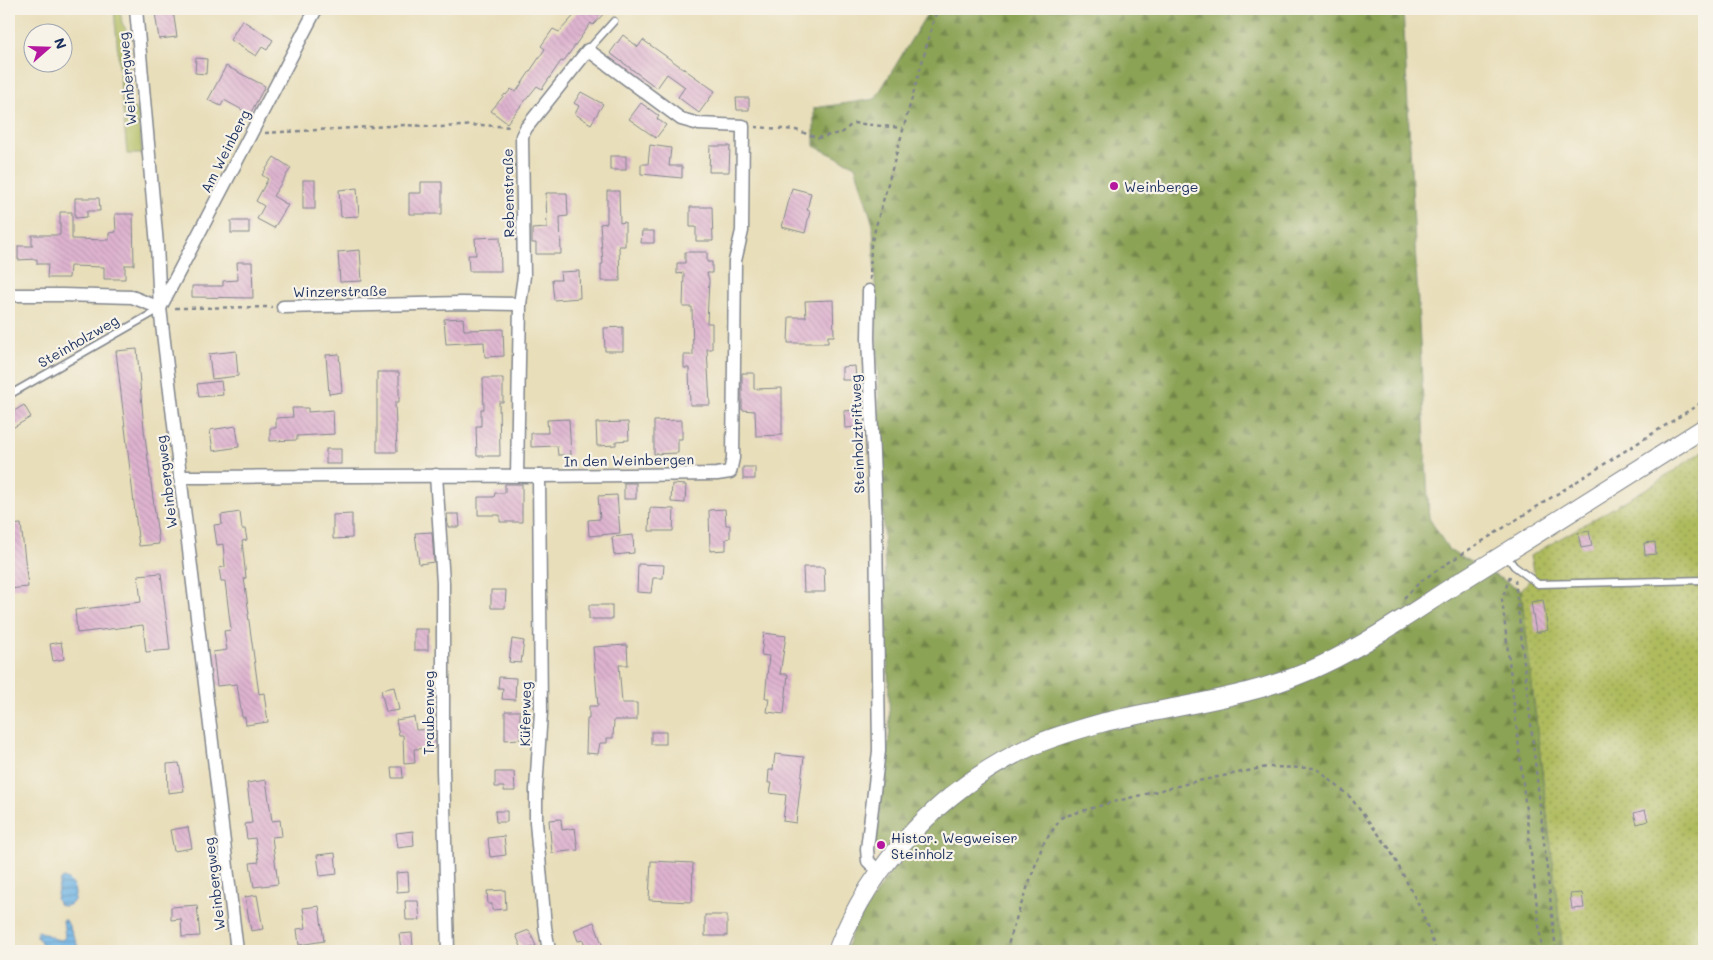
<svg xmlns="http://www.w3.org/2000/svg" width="1713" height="960" font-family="Mali,sans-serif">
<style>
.grass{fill:#afbb5d;stroke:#65755e}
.forest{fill:url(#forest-firs);stroke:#536959}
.garden{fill:url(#garden-dots);stroke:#65755e}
.water{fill:url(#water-rules);stroke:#4471a1}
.building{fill:url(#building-back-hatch)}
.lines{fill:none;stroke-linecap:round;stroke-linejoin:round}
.service-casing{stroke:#82868c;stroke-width:9}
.minor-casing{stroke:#82868c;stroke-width:15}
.secondary-casing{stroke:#82868c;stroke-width:20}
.path{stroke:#82868c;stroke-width:2.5;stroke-dasharray:4 4;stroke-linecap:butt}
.service{stroke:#fff;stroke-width:6}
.minor{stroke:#fff;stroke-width:12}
.secondary{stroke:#fff;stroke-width:18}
.poi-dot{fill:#b5179e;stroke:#f7f3e8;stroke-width:2}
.labels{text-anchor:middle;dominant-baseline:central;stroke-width:4.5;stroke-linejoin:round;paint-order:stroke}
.street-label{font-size:14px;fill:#1b2f5e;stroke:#f7f3e8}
.poi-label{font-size:14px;fill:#1b2f5e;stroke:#f7f3e8;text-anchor:start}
</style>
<defs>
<pattern id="forest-firs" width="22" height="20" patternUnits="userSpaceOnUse" patternTransform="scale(1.25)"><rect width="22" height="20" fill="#8ba354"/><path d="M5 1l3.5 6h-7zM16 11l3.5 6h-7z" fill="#718549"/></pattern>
<pattern id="garden-dots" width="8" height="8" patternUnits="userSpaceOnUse" patternTransform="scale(1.25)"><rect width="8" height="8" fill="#afbb5d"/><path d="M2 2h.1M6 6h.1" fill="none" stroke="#8e9850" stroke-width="1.8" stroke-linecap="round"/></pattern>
<pattern id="water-rules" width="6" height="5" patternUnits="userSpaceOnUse" patternTransform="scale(1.25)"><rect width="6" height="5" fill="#6db3e4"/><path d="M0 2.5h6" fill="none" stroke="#5992bc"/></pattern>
<pattern id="building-back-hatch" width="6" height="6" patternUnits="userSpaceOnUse" patternTransform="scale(1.25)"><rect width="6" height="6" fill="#deb3cf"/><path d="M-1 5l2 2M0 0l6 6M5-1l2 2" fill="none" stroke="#be9ab4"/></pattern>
</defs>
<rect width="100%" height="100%" fill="#f7f3e8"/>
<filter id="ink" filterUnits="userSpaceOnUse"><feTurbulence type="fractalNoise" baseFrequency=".02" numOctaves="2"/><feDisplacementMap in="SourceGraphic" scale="10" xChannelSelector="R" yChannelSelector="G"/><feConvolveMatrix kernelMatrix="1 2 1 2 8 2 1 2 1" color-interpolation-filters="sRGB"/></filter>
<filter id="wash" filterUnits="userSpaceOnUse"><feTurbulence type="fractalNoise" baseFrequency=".0096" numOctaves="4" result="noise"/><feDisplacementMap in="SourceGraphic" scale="20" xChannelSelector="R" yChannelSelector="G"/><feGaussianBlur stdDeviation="1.12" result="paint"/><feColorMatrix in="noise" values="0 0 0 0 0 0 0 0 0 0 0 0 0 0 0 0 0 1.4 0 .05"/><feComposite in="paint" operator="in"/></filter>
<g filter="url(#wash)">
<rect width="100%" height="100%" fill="#e8deba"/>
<path class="grass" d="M114 9H120L122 23 127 31 131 106 138 111 142 154H127Z"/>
<path class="forest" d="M930 9H1403L1429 518 1449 550 1521 590 1563 951H845L854 927 896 863 875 847 890 730 873 225 855 166 814 146V108L875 99Z"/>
<path class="garden" d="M1704 450V951H1563L1521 590 1534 575 1530 556 1656 483Z"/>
<g class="water">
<path d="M63 878C80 882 79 912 59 905L56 899 60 880Z"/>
<path d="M63 920H66L76 941 79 951H47L36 935 38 931C47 933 52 940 62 940L65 937Z"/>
</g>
<g id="blocks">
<g class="building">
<path d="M580 9H608L593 25 591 23 563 62 561 61 542 89 537 86 507 123 491 111 505 94 506 95 511 89 516 92 545 49 541 46 553 29 559 32Z"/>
<path d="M173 11 177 37 159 39 155 13Z"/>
<path d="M242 20 273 40 267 50 262 47 256 56 230 40Z"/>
<path d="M623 35 638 47 643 40 715 91 699 113 678 97 685 87 667 74 657 88 610 53Z"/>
<path d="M196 58 207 59 206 74 195 73Z"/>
<path d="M226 66 265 86 250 114 224 100 221 106 208 100Z"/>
<path d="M581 92 603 104 591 124 575 114 579 106 574 103Z"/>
<path d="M736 98H749V110H737Z"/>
<path d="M641 103 659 116 657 119 666 125 656 138 629 119Z"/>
<path d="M650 145 671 148 669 166H682V178L641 174V164H648Z"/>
<path d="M710 146H730L729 172H709Z"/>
<rect x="610" y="156" width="16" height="14"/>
<path d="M274 157 291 168 273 196 288 205 274 228 257 219 264 206 256 201 268 179 262 175Z"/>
<rect x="303" y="180" width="12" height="29"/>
<path d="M421 182H442V214H409V193H421Z"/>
<path d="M357 188 359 216 341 217 339 190Z"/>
<path d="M792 188 811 193 807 210 810 211 805 233 782 227Z"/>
<path d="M607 191H619L620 223 625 222V246H619L620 281H601V264H603L600 224 607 223Z"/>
<path d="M546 193H567L568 216 560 217 561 254H536V243H532V229L547 228Z"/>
<path d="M75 198H99L100 211H87V217L75 218Z"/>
<path d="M690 207H712L713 241H696V227H690Z"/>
<path d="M60 212H72V239L109 240V233L116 232 115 214H133L134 265H125V279H104V267L70 266 69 278H47L48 264H37V259L18 260V246H32V235H60Z"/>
<rect x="231" y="221" width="18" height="12"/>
<path d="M642 231H654V243H641Z"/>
<path d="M500 237 501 271H469L468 255H476L475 238Z"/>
<path d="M360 250 362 281 340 282 338 252Z"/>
<path d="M685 252H707V262H712V273H707L709 280 707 323H712V349H707L710 405H690L689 368H684V355H693L692 307H683L684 273 677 274V263H685Z"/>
<path d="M237 262H252L253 298 192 297V286H223V281L238 280Z"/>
<path d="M579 271 580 298 554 300 552 280H561L560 272Z"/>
<path d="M833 300 834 336H828V343H788L789 317H806L805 301Z"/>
<path d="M463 318 464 330 503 329 504 356 485 357 484 342 446 344 444 319Z"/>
<path d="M623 327V351H605L604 328Z"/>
<path d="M137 349 144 429 159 544 139 546 116 351Z"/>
<path d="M236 351 238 376 212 379 209 354Z"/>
<path d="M339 354 342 392 329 394 326 355Z"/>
<path d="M855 366 856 380H842V367Z"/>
<path d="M377 372H399V402H395L397 452H377Z"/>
<path d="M742 373H754V389L782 388V435L756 436 755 411 742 410Z"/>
<path d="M483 378H503V402H499L500 456H477L476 426H481V409H484Z"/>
<path d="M221 381 223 395 199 397 197 384Z"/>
<path d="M24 405 31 417 9 430V414Z"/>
<path d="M292 408H308V412L333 410 334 434 297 436V440L270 441V428H276V418L293 417Z"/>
<path d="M857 410 858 427 845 428 844 411Z"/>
<path d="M569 419 571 455H558L557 446 531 447V433H548L547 420Z"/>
<path d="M682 420V439H678V453L654 454V421Z"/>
<path d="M628 422 629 440 616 441V445L597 446 596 423Z"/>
<path d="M236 426 239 447 213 451 210 430Z"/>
<rect x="326" y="449" width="15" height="15"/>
<rect x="743" y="467" width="12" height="12"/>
<rect x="624" y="483" width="12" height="16"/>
<path d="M505 484H522V522H500V515H478V497H494L495 493H505Z"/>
<path d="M672 484 686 485 685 503 671 502Z"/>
<path d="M617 495 620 533 589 536 588 520 600 519 598 496Z"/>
<path d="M650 508 674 509 673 531H649Z"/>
<path d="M725 509 726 525H730V538L726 539V550L710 551 709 510Z"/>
<path d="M240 512 242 529H245L247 540 242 541 246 578H244L249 614H248L259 694 264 693 268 722 246 725 245 717H242L237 684 217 686 213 652 227 650 224 631 231 630 225 581H221L219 568 225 567 223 544 217 545 214 525 222 524 221 515Z"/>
<path d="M352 514V538L333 539V515Z"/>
<path d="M447 514H459L460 527H448Z"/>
<path d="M21 524 28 587 9 589V525Z"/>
<path d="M1589 531 1592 546 1581 548 1578 533Z"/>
<path d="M432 532 434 562 419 564 415 533Z"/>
<path d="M633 535 634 553 614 555 612 537Z"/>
<path d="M1655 542 1656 554 1645 555 1644 543Z"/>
<path d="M638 564 664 565 663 578H653L651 593 637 592Z"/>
<path d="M803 567H824L825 592H804Z"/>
<path d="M161 573 170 650 146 652 143 625 77 633 75 610 141 602 138 575Z"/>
<path d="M491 590H506L505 608H491Z"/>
<path d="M1543 600 1548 630 1536 633 1531 602Z"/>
<rect x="589" y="605" width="23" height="14"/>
<rect x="414" y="629" width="14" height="21"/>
<path d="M764 633 786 636 780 674H788L784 714 767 712 769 698H765L769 656 761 655Z"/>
<path d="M512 639 524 641 521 663 509 662Z"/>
<path d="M61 642 64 659 53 661 50 644Z"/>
<path d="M627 645 628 665H619L622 703H637V720H614L613 738H607V743H600L598 754 586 753 587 719H589V706H598L593 647Z"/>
<path d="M499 677 516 678 515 700 502 699 503 688H498Z"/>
<path d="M394 687 399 710 386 712 381 690Z"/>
<path d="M505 711H520V739L505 740Z"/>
<path d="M414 717 416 730 435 729V748L414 749 415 763 404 764 403 735H399L396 720Z"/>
<rect x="651" y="732" width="15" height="12"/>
<path d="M775 754 804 757 796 823 783 821 786 795 770 793 772 783H768L769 770H773Z"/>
<path d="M179 763 184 791 168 793 167 764Z"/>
<path d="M391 767H402L403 778H392Z"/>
<path d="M495 772H514L515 791H504V787H495Z"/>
<path d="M266 780 272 821 280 820 282 836 272 837 278 884 254 887 250 863 259 862 255 838 247 839 245 824 252 823 247 783Z"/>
<path d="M1645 810 1648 821 1637 824 1634 813Z"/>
<path d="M495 811H507V822H496Z"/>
<path d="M561 819 562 830 575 828 578 850 552 853 549 820Z"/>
<path d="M188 827 192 848 174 851 170 830Z"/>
<path d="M413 831 414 846 398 848 396 833Z"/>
<path d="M504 836 506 855 490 857 488 838Z"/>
<path d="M335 853 337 874 320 876 317 855Z"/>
<path d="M651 861 693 863 692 902 649 900Z"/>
<path d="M408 872 409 891 397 892 396 873Z"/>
<path d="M505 890 506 909 492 910V904H488L487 891Z"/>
<path d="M1582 893 1584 908 1572 909 1570 894Z"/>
<path d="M257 895 263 929 251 931 245 897Z"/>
<path d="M405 901H418L420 920H406Z"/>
<path d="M197 905 200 936 182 937 181 919 171 920V907Z"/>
<path d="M319 906 324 941 299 945 297 929 306 928 303 908Z"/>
<rect x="705" y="915" width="22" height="21"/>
<path d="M594 922 603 947 587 951 583 940 578 941 574 930Z"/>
<path d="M529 930 536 946 523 951 516 935Z"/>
<path d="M412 933 413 948 401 950 399 934Z"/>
</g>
</g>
</g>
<g filter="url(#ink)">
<use href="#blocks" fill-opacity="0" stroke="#82868c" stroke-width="1"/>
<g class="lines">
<g class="service-casing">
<g id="service">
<path d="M588 50 614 21"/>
<path d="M9 395 160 309"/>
<path d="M1505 554 1514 566 1538 584 1704 580"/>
</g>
</g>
<g class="minor-casing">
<g id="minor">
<path d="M136 9 157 245 160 308 237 951"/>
<path d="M869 291 868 338 876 524 879 751 867 849 868 861 872 865"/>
<path d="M9 295H62L132 297 160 308"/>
<path d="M283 307 462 303 520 304"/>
<path d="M160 308 316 9"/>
<path d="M436 475 443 583V769L448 951"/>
<path d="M539 476 541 712 536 790V822L545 927 549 951"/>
<path d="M180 477C300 476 419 475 539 476L717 474 730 472 733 458 735 261 742 231 743 126 699 124 681 119 588 50 526 128 522 136 524 276 520 304 517 476"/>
</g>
</g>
<g class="secondary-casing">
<path id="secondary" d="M837 951C870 863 945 786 1030 747 1054 736 1080 729 1105 722 1177 705 1254 698 1322 665 1375 640 1424 604 1474 573 1551 525 1628 476 1704 428"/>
</g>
<g class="path">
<path d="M755 127 796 130 818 138 843 132 853 123 902 128"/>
<path d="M265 133 406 125 441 127 481 125 512 127"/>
<path d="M870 280 871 244 937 9"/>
<path d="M175 308 272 307"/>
<path d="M1510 576 1502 599 1542 951"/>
<path d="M1515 580 1556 951"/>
<path d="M1404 598 1420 582 1440 568 1704 401"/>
<path d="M1007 951 1011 933 1043 844 1062 817 1113 802 1198 781 1267 767 1316 768 1350 797 1389 848 1421 909 1436 951"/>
</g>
<use href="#service" class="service"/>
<use href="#minor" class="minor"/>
<use href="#secondary" class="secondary"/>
</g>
</g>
<g class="poi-dot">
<circle cx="1114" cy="186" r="5"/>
<circle cx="881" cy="845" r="5"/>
</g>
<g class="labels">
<g class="street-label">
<text transform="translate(127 79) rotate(-95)">Weinbergweg</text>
<text transform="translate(225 151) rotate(-63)">Am Weinberg</text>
<text transform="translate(508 193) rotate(-91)">Rebenstraße</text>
<text transform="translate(340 291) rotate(-1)">Winzerstraße</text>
<text transform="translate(78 341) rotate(-30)">Steinholzweg</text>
<text transform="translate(857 434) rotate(-92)">Steinholztriftweg</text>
<text transform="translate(629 460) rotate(-1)">In den Weinbergen</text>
<text transform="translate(166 482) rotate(-97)">Weinbergweg</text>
<text transform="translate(428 713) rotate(-90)">Traubenweg</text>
<text transform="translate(525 714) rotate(-89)">Küferweg</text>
<text transform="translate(214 884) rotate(-97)">Weinbergweg</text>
</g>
<g class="poi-label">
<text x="1124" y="186">Weinberge</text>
<text x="891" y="837">Histor. Wegweiser<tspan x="891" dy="16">Steinholz</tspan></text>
</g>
</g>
<rect width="1713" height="960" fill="none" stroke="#f7f3e8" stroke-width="30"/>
<g transform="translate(48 48) rotate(70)"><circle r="24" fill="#f7f3e8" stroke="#9fa5b1"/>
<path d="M0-4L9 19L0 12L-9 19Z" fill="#b5179e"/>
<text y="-8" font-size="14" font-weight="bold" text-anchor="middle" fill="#1b2f5e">N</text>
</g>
</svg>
